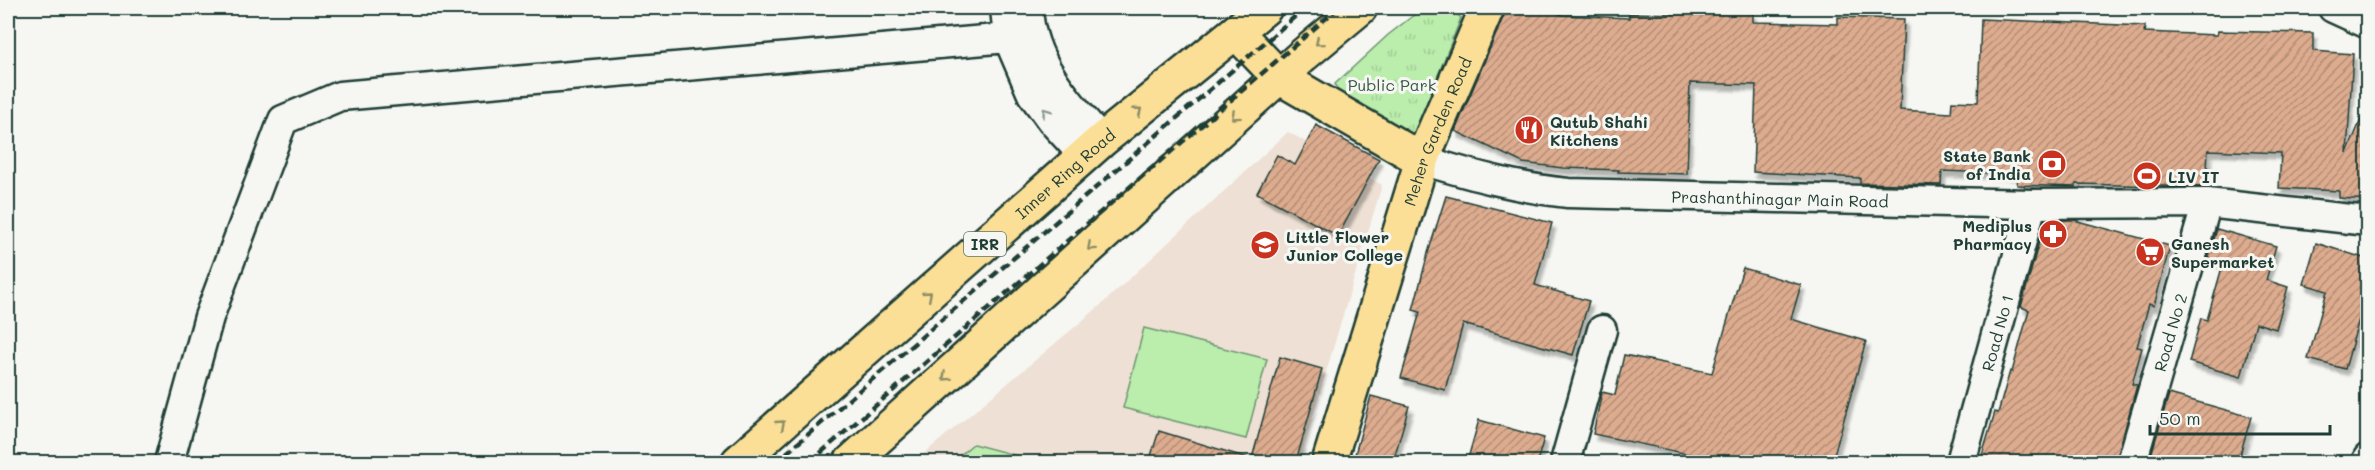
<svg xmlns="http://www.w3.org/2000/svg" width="2375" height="470" font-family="Mali,sans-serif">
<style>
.built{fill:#eee0d4}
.park{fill:url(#park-tufts);stroke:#6d9570;stroke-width:1.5}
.pitch{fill:#bbedad;stroke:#6d9570;stroke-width:1.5}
.building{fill:url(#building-hatch);stroke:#1f3d34;stroke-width:1.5;filter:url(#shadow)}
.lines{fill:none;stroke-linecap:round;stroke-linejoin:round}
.minor-casing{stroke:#1f3d34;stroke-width:33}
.major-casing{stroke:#1f3d34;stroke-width:38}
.minor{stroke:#f6f6f2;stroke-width:28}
.major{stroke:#fbdf96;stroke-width:33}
.rail{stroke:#1f3d34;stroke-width:4.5;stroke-dasharray:9 4.5;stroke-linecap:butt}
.oneway{stroke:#8d8e65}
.oneway2{stroke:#8a9a93}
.labels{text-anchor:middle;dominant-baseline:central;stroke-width:6;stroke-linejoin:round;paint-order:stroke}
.shield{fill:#f6f6f2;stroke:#60746d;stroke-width:1.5}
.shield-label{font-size:15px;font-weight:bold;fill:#1f3d34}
.park-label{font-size:16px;fill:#365746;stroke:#f6f6f2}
.poi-label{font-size:16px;font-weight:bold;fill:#1f3d34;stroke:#f6f6f2;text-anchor:start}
.street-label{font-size:16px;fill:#1f3d34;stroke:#f6f6f2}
</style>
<defs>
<pattern id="park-tufts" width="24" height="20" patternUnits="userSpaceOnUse" patternTransform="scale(1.5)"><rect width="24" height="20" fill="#bbedad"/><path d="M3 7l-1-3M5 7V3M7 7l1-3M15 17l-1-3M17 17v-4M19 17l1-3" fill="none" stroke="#a0cc95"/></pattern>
<pattern id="building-hatch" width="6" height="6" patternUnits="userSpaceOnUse" patternTransform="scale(1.5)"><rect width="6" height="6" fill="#ddac8f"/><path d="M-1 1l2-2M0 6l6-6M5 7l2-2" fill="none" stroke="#b38d76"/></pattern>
<filter id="shadow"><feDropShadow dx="3.5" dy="6" stdDeviation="1.5" flood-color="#0004"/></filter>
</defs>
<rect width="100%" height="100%" fill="#f6f6f2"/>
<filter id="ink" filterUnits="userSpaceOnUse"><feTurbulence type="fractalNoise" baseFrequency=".0167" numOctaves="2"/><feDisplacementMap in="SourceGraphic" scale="12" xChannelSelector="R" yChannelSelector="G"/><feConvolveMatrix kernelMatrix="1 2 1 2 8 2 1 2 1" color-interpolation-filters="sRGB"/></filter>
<g filter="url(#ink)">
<path class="built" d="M1288 132 1382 185 1299 462H914L1101 305Z"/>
<path class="park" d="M1423 8H1450L1461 18 1410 145 1339 97 1335 84 1388 35Z"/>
<g class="pitch">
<path d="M1144 328 1267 359 1246 439 1123 408Z"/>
<path d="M973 444 1041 462H952Z"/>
</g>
<g class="building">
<path d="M1505 8H1548L1562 15 1629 18V13L1689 14V11L1753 13V22L1838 24V17L1904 19 1900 110 1951 113 1952 101 1978 102 1981 19 2145 26 2144 32 2217 35 2218 31 2313 33V51L2353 54 2347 153 2367 105V200L2339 198V191L2279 188 2281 153 2208 150 2206 187 2076 184V187L2017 185 2018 174 1942 171 1941 185 1860 183V178L1753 172 1756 85 1690 83 1687 174 1618 172 1619 170 1563 168 1523 163 1455 131 1504 15Z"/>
<path d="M1316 125 1379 159 1338 236 1257 193 1277 155 1295 165Z"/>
<path d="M1446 196 1552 223 1535 285 1589 301 1573 355 1463 324 1445 390 1401 378 1420 312 1413 310 1428 253Z"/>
<path d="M2045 220H2074L2170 246 2154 306 2149 304 2137 347 2142 348 2132 384 2137 385 2116 462H1980L1995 412 1998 413 2010 371 2012 372 2029 310 2021 307Z"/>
<path d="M2217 229 2276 246 2266 280 2288 287 2276 329 2256 323 2241 377 2189 362 2201 318 2207 320 2223 264 2208 260Z"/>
<path d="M2316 243 2367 259V313L2361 312 2345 369 2308 359 2327 291 2304 284Z"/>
<path d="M1743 268 1801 285 1791 319 1866 341 1832 462H1704L1687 457 1688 454 1593 434 1602 392 1615 395 1624 355 1712 373Z"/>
<path d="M1280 357 1322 369 1296 462H1251Z"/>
<path d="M2169 394 2251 417 2238 462H2149Z"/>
<path d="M1371 396 1409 406 1393 462H1371L1354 458Z"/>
<path d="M1479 420 1544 438 1537 462H1467Z"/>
<path d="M1159 431 1248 458V462H1149Z"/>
</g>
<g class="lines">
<g class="minor-casing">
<g id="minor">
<path d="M1005 8 1008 38 1032 94 1051 120 1084 156"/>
<path d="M1028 8C1030 61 1068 102 1102 140"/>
<path d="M2333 8 2368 24"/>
<path id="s1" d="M1422 160C1471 175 1518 188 1568 193L2032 204 2207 203 2368 221"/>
<path d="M169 462 209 317 283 120 340 96 1008 38 1030 31"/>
<path d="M1565 462 1602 330"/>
<path id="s2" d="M1961 462 2032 204"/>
<path id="s3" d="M2132 462 2207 203"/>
<path d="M2366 462 2368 458"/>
</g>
</g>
<g class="major-casing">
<g id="major">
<path d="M1236 32 1279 77 1422 160"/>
<path id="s4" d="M738 462 1102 140 1265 8"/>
<path d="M851 462 1301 57 1360 8"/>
<path id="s5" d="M1329 462 1422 160 1487 8"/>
</g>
</g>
<use href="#minor" class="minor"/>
<use href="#major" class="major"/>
<g class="rail">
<path d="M776 462 1305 8"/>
<path d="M810 462 1338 8"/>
</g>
</g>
<defs><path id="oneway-chevron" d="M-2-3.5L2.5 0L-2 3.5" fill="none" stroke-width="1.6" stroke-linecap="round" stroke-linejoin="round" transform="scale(1.5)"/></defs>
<g class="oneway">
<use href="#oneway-chevron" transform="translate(1319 42) rotate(140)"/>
<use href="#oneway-chevron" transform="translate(1138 111) rotate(-39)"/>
<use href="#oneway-chevron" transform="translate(1235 116) rotate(138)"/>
<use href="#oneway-chevron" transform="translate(1091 247) rotate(138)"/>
<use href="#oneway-chevron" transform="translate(928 295) rotate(-41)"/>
<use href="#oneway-chevron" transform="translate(946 377) rotate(138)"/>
<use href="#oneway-chevron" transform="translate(781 424) rotate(-41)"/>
</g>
<use class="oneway2" href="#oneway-chevron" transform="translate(1046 112) rotate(-126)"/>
</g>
<defs>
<g id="restaurant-disc" transform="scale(1.5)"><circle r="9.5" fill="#c8321e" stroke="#f6f6f2"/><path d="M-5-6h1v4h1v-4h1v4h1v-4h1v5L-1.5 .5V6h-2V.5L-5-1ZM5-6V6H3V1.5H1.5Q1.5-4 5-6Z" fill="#fff"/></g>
<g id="bank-disc" transform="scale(1.5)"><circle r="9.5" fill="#c8321e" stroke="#f6f6f2"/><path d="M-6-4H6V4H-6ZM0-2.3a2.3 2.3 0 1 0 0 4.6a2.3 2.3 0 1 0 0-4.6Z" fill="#fff"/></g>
<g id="stadium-disc" transform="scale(1.5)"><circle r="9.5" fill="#c8321e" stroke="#f6f6f2"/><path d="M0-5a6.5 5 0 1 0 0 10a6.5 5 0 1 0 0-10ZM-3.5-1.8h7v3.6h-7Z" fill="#fff"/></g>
<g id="pharmacy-disc" transform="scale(1.5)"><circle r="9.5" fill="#c8321e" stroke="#f6f6f2"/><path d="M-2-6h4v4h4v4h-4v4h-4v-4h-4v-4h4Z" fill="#fff"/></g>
<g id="university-disc" transform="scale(1.5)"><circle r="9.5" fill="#c8321e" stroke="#f6f6f2"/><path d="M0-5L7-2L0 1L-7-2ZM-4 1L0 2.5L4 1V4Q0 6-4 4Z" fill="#fff"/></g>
<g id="supermarket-disc" transform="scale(1.5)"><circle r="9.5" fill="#c8321e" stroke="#f6f6f2"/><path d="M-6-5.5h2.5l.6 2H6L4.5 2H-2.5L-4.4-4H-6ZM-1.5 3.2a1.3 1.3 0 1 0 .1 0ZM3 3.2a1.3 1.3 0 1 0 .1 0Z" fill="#fff"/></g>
</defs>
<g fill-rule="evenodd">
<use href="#restaurant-disc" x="1529" y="130"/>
<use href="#bank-disc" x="2052" y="164"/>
<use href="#stadium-disc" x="2147" y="176"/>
<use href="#pharmacy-disc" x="2053" y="234"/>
<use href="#university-disc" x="1265" y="245"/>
<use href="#supermarket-disc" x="2150" y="252"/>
</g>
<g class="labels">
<rect class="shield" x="964" y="232" width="42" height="24" rx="4.5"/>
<g class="shield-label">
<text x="985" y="244">IRR</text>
</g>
<g class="park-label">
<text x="1392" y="84">Public Park</text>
</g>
<g class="poi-label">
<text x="1550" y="121">Qutub Shahi<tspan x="1550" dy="18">Kitchens</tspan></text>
<text x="2031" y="155" text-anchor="end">State Bank<tspan x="2031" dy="18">of India</tspan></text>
<text x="2168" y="176">LIV IT</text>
<text x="2032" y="225" text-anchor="end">Mediplus<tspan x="2032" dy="18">Pharmacy</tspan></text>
<text x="1286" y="236">Little Flower<tspan x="1286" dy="18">Junior College</tspan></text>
<text x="2171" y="243">Ganesh<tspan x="2171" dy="18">Supermarket</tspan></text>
</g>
<g class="street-label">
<text stroke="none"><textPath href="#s5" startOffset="348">Meher Garden Road</textPath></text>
<text stroke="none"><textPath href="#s4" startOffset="436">Inner Ring Road</textPath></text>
<text stroke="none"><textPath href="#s1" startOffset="362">Prashanthinagar Main Road</textPath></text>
<text stroke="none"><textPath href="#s2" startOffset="134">Road No 1</textPath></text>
<text stroke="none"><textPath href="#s3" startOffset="135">Road No 2</textPath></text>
</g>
</g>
<rect width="2375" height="470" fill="none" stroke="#f6f6f2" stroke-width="30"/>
<rect x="15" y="15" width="2345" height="440" fill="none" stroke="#1f3d34" stroke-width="2" filter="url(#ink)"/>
<path d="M2150 425v9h180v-9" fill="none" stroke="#1f3d34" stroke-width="3"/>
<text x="2159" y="425" font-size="18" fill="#1f3d34" stroke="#f6f6f2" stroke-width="4.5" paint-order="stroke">50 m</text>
</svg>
